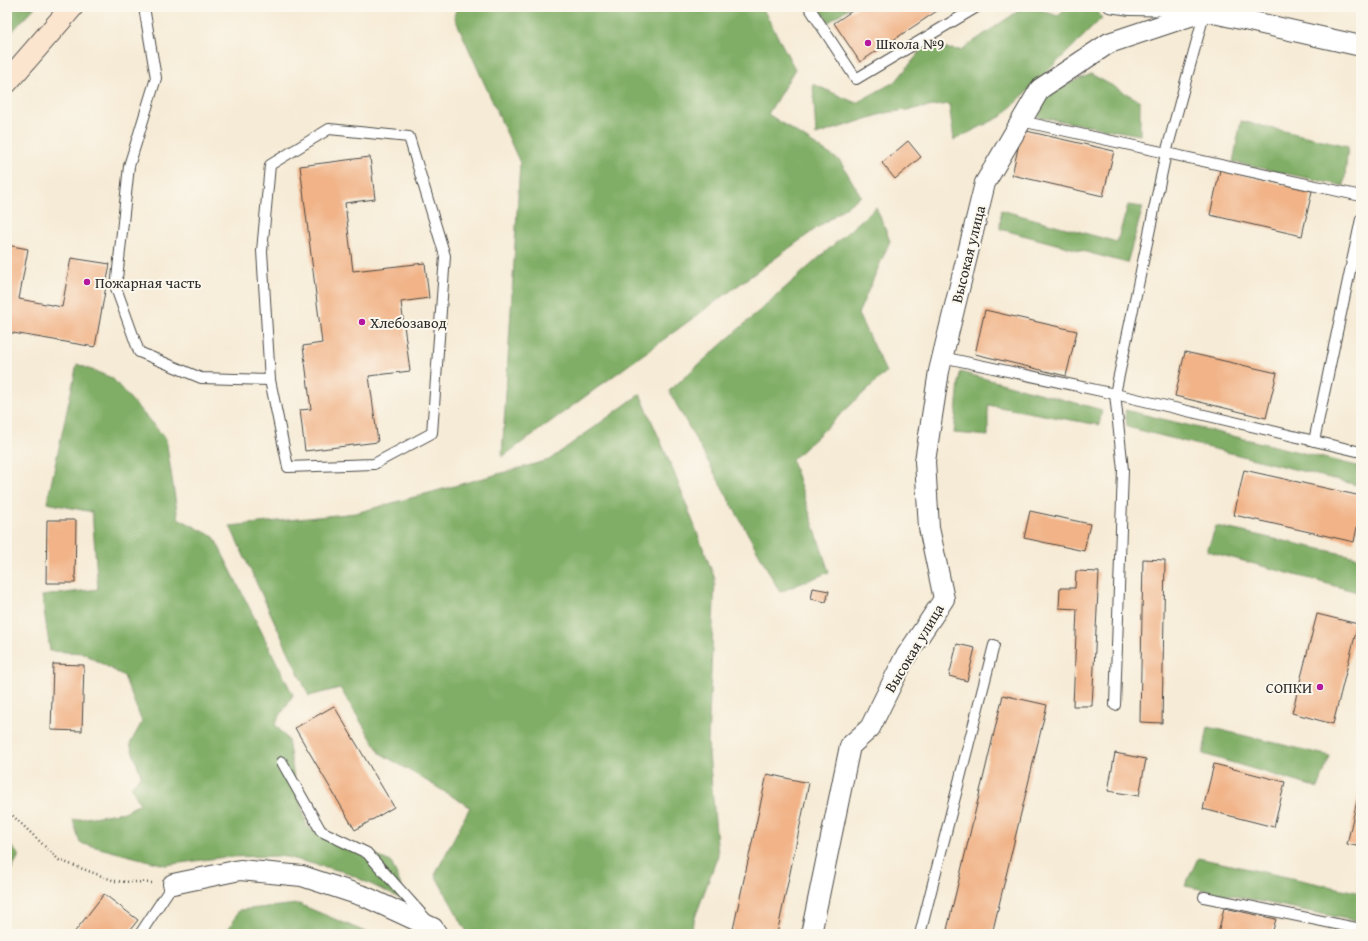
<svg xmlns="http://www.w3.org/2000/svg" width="1368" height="941" font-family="'Gentium Book Plus',serif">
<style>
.forest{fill:#80ae66;stroke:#566c48}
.building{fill:#f1b387}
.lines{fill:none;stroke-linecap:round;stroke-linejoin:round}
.lane-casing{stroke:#494845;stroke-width:12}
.street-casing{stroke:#494845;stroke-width:22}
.secondary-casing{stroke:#494845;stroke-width:24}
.path{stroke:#494845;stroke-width:2.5;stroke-dasharray:1 3;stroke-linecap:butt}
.lane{stroke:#fff;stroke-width:10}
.street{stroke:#fff;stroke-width:20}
.secondary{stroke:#fbe5cf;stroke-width:22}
.poi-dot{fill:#b5179e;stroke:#fbf7ec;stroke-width:1.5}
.labels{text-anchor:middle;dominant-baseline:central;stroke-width:4;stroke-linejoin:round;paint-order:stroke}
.poi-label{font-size:15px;fill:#2b2b2b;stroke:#fbf7ec;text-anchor:start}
.street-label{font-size:15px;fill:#2b2b2b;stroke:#fbf7ec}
</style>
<rect width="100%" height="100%" fill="#fbf7ec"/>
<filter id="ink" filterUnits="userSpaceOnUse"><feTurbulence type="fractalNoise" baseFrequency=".025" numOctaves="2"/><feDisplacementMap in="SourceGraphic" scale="8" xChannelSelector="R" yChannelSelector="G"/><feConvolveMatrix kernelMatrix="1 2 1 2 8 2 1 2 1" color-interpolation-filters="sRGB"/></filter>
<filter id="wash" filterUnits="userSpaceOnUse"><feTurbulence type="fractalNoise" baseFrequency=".012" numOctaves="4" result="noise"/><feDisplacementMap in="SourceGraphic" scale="16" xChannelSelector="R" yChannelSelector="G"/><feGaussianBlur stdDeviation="0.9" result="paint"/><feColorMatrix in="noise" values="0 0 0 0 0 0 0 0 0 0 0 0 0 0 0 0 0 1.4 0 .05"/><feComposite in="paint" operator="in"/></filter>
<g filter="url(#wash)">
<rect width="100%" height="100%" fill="#f6ebd6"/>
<g class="forest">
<path d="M7 7H35L7 37Z"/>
<path d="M457 7H762L795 69 768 114 840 161 861 196 502 457 520 163 454 16Z"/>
<path d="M818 7H850L829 22Z"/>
<path d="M1024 7H1032L1058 16 1066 7H1092L1102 18 1002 116 954 140 949 104 885 113 816 135 813 84 856 103 896 81 924 47 961 50Z"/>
<path d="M1091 74 1140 101V135L1038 117 1049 92Z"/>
<path d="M1241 121 1348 146 1344 186 1233 162Z"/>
<path d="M1128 205 1143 207 1127 263 1000 229 1001 210 1117 242Z"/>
<path d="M876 207 890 241 858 314 886 372 792 460 829 572 780 592 669 391Z"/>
<path d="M77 364 112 378 166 439 178 518 214 537 293 695 275 724 288 740 294 777 307 827 391 862 408 902 345 872 282 856 225 857 165 865 80 843 73 820 124 812 140 804 131 787 141 775 130 744 142 722 124 676 83 653 50 651 42 596 98 589 92 512 47 503Z"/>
<path d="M960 372 1102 410 1099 425 988 405V436L954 433Z"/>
<path d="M640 394 673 470 715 579 708 743 718 855 689 934H468L435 875 470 807 380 753 340 688 309 696 230 526 356 513 549 460Z"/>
<path d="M1125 410 1361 467V486L1127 427Z"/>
<path d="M1216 526 1361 558V593L1207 551Z"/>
<path d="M1208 727 1330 756 1318 788 1203 754Z"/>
<path d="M7 842 19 855 7 879Z"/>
<path d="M1198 858 1361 893V922L1185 886Z"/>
<path d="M299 904 370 934H226L239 910Z"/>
</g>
<g id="blocks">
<g class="building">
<path d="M858 7H943L860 62 834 23Z"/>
<path d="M1022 130 1114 151 1103 196 1012 175Z"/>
<path d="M908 141 921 157 895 179 882 163Z"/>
<path d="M370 157 375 199 345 203 353 271 425 263 429 298 401 302 410 371 369 376 378 442 305 451 300 410 311 409 303 346 322 343 300 166Z"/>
<path d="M1220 170 1312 191 1302 236 1210 215Z"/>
<path d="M7 245 28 249 19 299 62 307 71 258 110 264 95 347 7 332Z"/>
<path d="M985 310 1077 331 1066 376 975 354Z"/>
<path d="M1185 352 1277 373 1266 418 1175 396Z"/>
<path d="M1244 470 1361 496V508L1354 542 1234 515Z"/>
<path d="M1030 511 1090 524 1084 551 1024 538Z"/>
<path d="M47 520H76L75 583H46Z"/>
<path d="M1143 559 1165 560 1162 723 1140 722Z"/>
<path d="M1076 571 1099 572 1092 706H1073L1077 609 1059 608 1060 588H1075Z"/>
<path d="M813 588 829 591 826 602 811 599Z"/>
<path d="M1317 614 1358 624 1333 724 1292 713Z"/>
<path d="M957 644 975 648 967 681 949 676Z"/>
<path d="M53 664 84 665 82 731 51 730Z"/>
<path d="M1003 695 1047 705 992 934H946Z"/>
<path d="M334 706 394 807 355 830 295 728Z"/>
<path d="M1115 753 1146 759 1139 796 1108 791Z"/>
<path d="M1214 764 1285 782 1274 827 1203 809Z"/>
<path d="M767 774 809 783 777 934H732Z"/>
<path d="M1360 788H1361V847L1347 844Z"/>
<path d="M104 894 138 920 127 934H73Z"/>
<path d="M1224 908 1276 919 1272 934H1218Z"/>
</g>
</g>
</g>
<g filter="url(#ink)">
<use href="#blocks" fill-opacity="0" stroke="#494845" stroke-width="1"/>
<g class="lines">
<g class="lane-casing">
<g id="lane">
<path d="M144 7 156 78 129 166 116 288 139 352 201 378 270 380"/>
<path d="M809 7 856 79 977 7"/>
<path d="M1109 7 1130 10 1187 11"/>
<path d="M1021 121 1361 196"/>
<path d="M329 129 409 137 445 256 432 433 374 464 288 467 270 380 262 251 270 165Z"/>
<path d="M942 357 1115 394 1361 452"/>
<path d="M1314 441 1361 219"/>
<path d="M1115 705 1123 470 1115 394 1166 153 1205 11H1203"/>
<path d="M282 762 321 831 367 853 427 920"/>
<path d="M1204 897 1361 929"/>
<path d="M140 934 173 884"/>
<path d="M920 934 994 645"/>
</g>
</g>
<g class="street-casing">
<g id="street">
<path d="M173 884 240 870 302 876 366 897 433 928 437 934"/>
<path d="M811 934 850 746 870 728 904 659 944 599 929 528 925 461 939 371 985 183 1040 89 1109 43 1205 11 1361 46"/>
</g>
</g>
<g class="secondary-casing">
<path id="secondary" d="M7 82 72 7"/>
</g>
<path class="path" d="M7 810 59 860 115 881 153 883"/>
<use href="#lane" class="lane"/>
<use href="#street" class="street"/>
<use href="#secondary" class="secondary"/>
</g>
</g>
<g class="poi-dot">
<circle cx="868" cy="43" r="4"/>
<circle cx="87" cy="282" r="4"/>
<circle cx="362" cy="322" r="4"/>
<circle cx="1320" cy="687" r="4"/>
</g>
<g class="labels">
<g class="poi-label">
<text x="876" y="43">Школа №9</text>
<text x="95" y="282">Пожарная часть</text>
<text x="370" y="322">Хлебозавод</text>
<text x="1312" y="687" text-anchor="end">СОПКИ</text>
</g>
<g class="street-label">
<text transform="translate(968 254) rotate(-76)">Высокая улица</text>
<text transform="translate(914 648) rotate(-59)">Высокая улица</text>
</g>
</g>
<rect width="1368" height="941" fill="none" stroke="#fbf7ec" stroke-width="24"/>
</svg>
